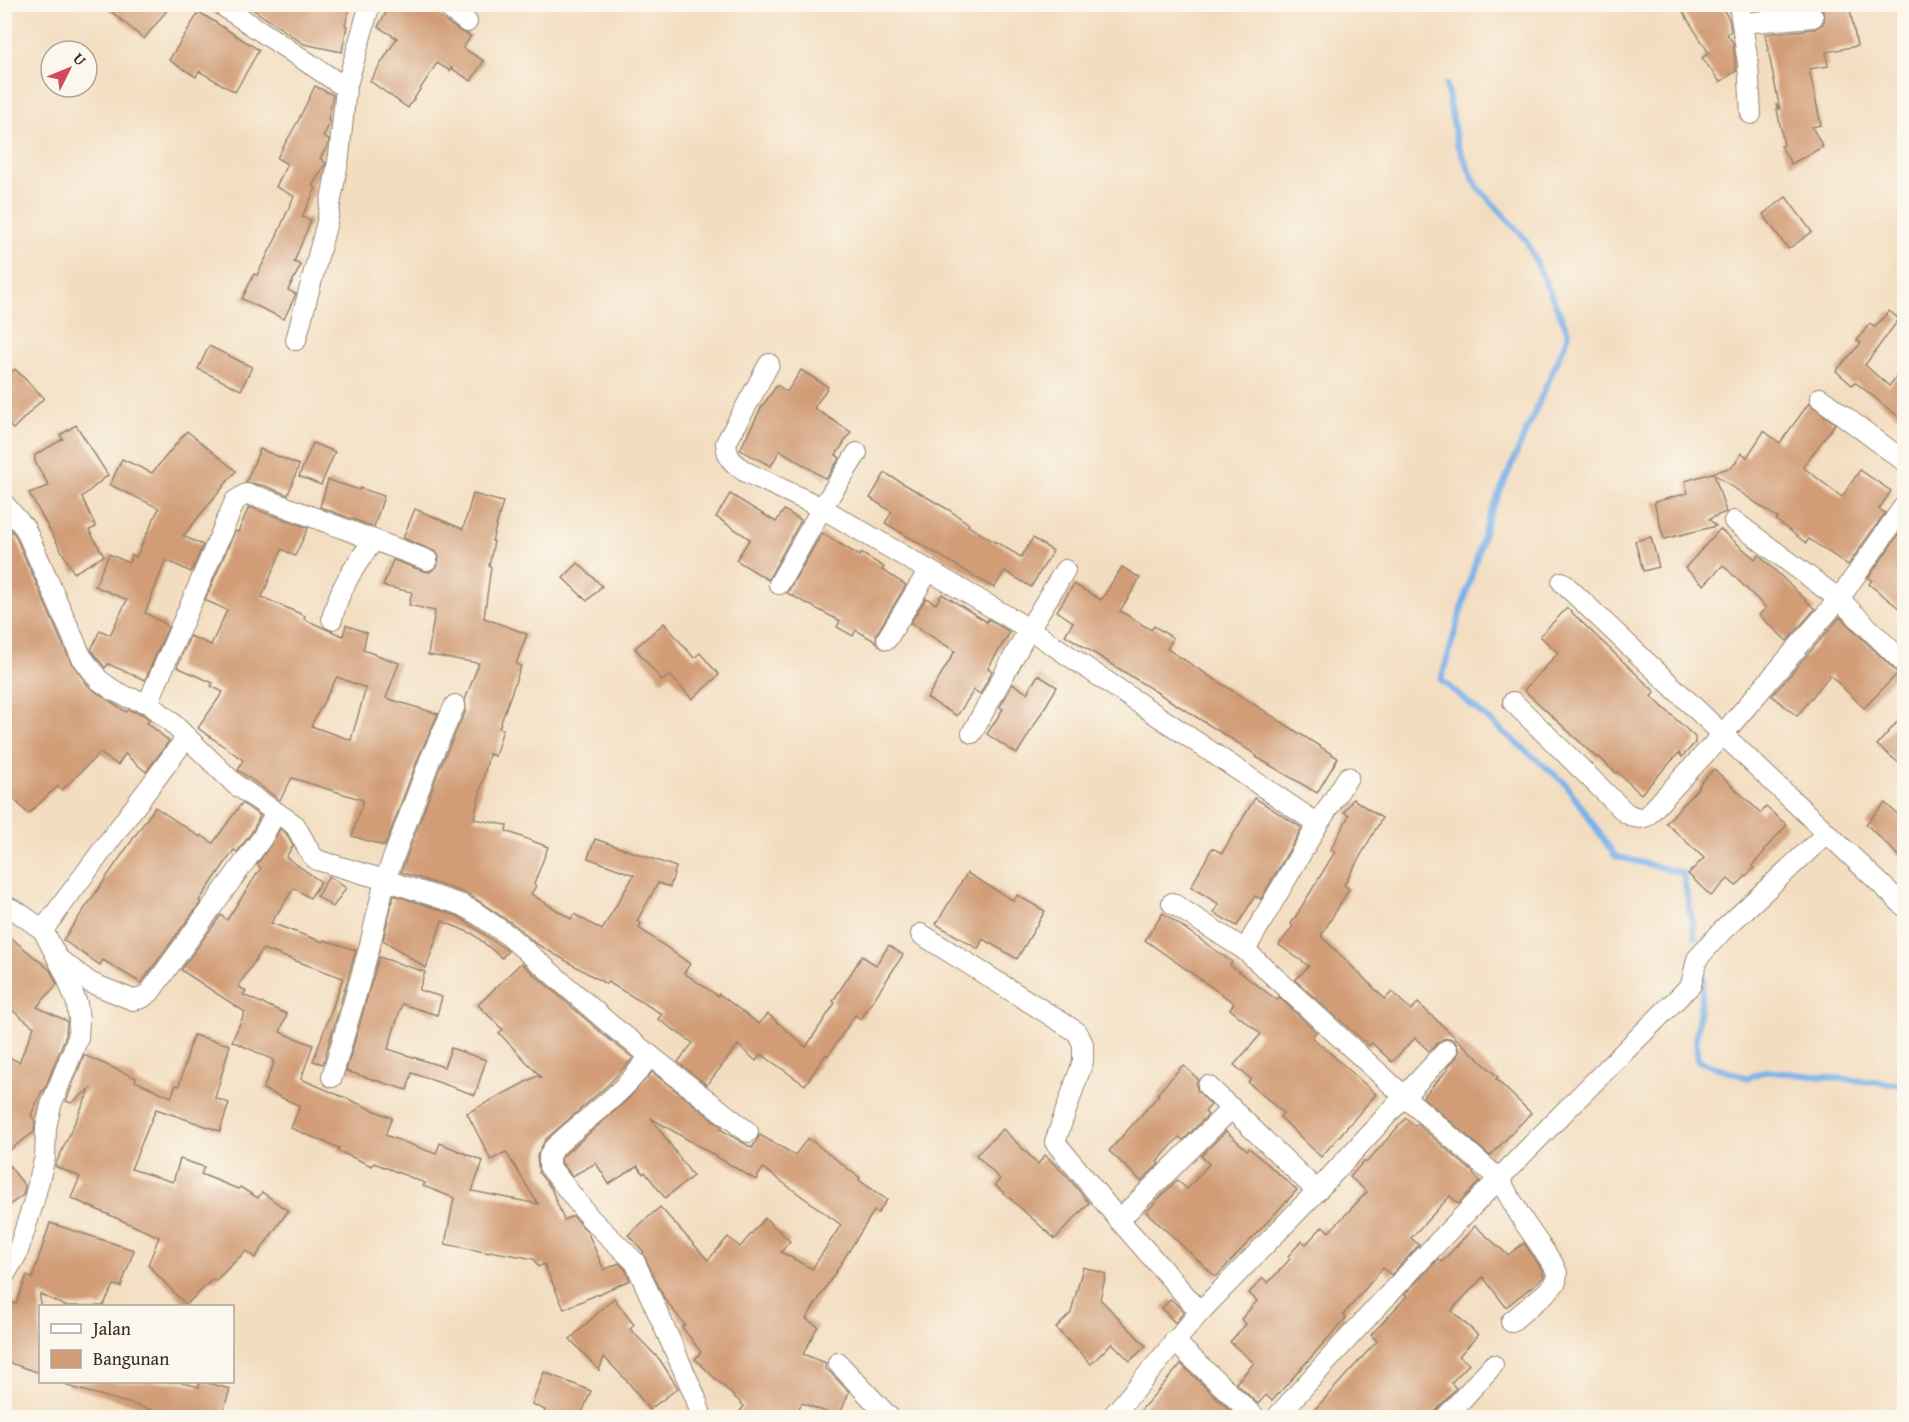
<svg xmlns="http://www.w3.org/2000/svg" width="1909" height="1422" font-family="'Gentium Book Plus',serif">
<style>
.lines{fill:none;stroke-linecap:round;stroke-linejoin:round}
.stream{stroke:#79b1e9;stroke-width:6}
.building{fill:#d19c76;fill-rule:evenodd}
.minor-casing{stroke:#97846f;stroke-width:22}
.minor{stroke:#fff;stroke-width:20}
</style>
<rect width="100%" height="100%" fill="#fbf7ec"/>
<filter id="ink" filterUnits="userSpaceOnUse"><feTurbulence type="fractalNoise" baseFrequency=".0167" numOctaves="2"/><feDisplacementMap in="SourceGraphic" scale="12" xChannelSelector="R" yChannelSelector="G"/><feConvolveMatrix kernelMatrix="1 2 1 2 8 2 1 2 1" color-interpolation-filters="sRGB"/></filter>
<filter id="wash" filterUnits="userSpaceOnUse"><feTurbulence type="fractalNoise" baseFrequency=".008" numOctaves="4" result="noise"/><feDisplacementMap in="SourceGraphic" scale="24" xChannelSelector="R" yChannelSelector="G"/><feGaussianBlur stdDeviation="1.35" result="paint"/><feColorMatrix in="noise" values="0 0 0 0 0 0 0 0 0 0 0 0 0 0 0 0 0 1.4 0 .05"/><feComposite in="paint" operator="in"/></filter>
<g filter="url(#wash)">
<rect width="100%" height="100%" fill="#f3ddc0"/>
<g class="lines">
<g class="stream">
<path d="M1446 84 1457 144 1477 186 1526 240 1569 334 1488 519 1441 680 1565 783 1615 856 1683 873 1695 937"/>
<path d="M1704 977 1696 1038 1698 1061 1748 1078 1764 1071 1904 1085"/>
</g>
</g>
<g id="blocks">
<g class="building">
<path d="M102 4H172L144 39Z"/>
<path d="M245 4H351L345 25 347 26 342 52 304 44Z"/>
<path d="M399 4H420L460 31 471 36 463 48 484 61 471 81 451 68 450 71 437 63 408 108 370 81 397 38 378 27 388 9 394 12Z"/>
<path d="M1678 4H1720L1729 19 1731 31 1727 34 1733 43 1736 71 1720 82 1702 58 1709 53Z"/>
<path d="M1773 4H1849L1857 46 1826 52 1828 66 1809 69 1821 125 1812 127 1823 147 1791 164 1781 146 1784 145 1776 104 1780 110 1765 34 1815 29 1824 23 1825 15 1822 10 1818 6 1774 8Z"/>
<path d="M199 12 259 50 235 92 199 71 196 77 169 60Z"/>
<path d="M315 86 333 95 328 120 330 122 323 137 329 140 328 145 320 158 326 163 312 186 316 188 302 217 311 220 294 262 301 265 288 290 296 294 284 319 242 299 254 274 257 275 275 240 294 196 276 187 287 164 277 158 298 121Z"/>
<path d="M1786 197 1812 232 1788 249 1763 214Z"/>
<path d="M1889 311 1899 319 1865 365 1889 386 1905 366V422L1855 382 1852 385 1836 371 1861 343 1857 341 1869 324 1875 327Z"/>
<path d="M209 346 252 367 241 390 198 369Z"/>
<path d="M15 369 44 398 13 429 4 421V380Z"/>
<path d="M801 370 828 387 814 408 851 432 836 455 840 458 826 479 780 450 771 466 740 450 761 408 777 385 787 392Z"/>
<path d="M1809 403 1835 424 1803 467 1842 497 1860 470 1891 491 1879 509 1885 513 1848 565 1809 539 1806 543 1776 520 1778 518 1714 474 1726 512 1709 519 1716 526 1664 539 1654 502 1688 493 1685 481 1732 467 1742 453 1747 457 1764 431 1780 443Z"/>
<path d="M76 425 108 475 82 497 96 527 89 530 104 556 74 573 29 493 49 486 35 462V455L63 439 60 435Z"/>
<path d="M187 431 236 471 183 536 203 545 191 572 166 560 145 613 166 624V626L168 627 145 680 108 664 105 668 91 650 100 630 110 635 127 600 95 586 109 554 129 563 132 555 136 557 159 508 110 485 122 459 152 473Z"/>
<path d="M313 443 335 452 321 485 299 476Z"/>
<path d="M260 449 299 465 288 495 265 486 246 482Z"/>
<path d="M885 473 949 510 969 524 968 526 996 543V542L1021 557 1033 538 1053 551 1031 587 1005 571 994 588 885 523 892 512 870 498Z"/>
<path d="M328 480 360 490V488L384 496 374 527 320 507Z"/>
<path d="M473 494 503 502 492 541H494L489 566 491 567 484 618 527 634 516 664 521 666 499 728 503 729 495 756 489 754 474 819 507 825 506 831 548 847 534 884 536 886 531 894 571 919 574 914 602 930 634 875 588 858 595 839 676 867 670 887 658 883 637 921 641 923 639 928 690 964 684 973 718 996 719 994 759 1024 768 1014 806 1047 835 1003 833 1001 862 956 876 965 889 945 903 955 861 1019 855 1015 828 1056 826 1054 805 1085 761 1054 756 1061 738 1045 707 1085 678 1062 693 1043 658 1019 662 1014 608 982 606 984 535 943 516 926 468 894 401 872 441 765 466 710 465 700 479 663 428 655 435 611 409 605 412 592 383 586 393 560 423 571 430 572 438 565 439 557 436 552 403 538 415 509 463 529Z"/>
<path d="M730 494 776 522 784 510 801 520 768 580 736 560 750 539 716 517Z"/>
<path d="M249 507 308 528 295 556 282 549 262 597 305 616 304 619 328 630 343 636 346 625 367 633 363 650 399 663 386 698 438 714 419 756 385 846 352 836 363 800 292 778 280 800 238 770 243 760 198 728 223 692 211 686 213 683 177 667 190 636 211 645 227 610 205 600 235 531 238 532ZM337 677 366 688 351 740 311 726Z"/>
<path d="M4 523 15 535 70 661 89 687 126 712 128 710 142 714 150 720 147 723 169 741 146 772 125 754 118 765 100 753 62 790 58 786 28 814 4 788Z"/>
<path d="M1904 527 1905 528V613L1869 584 1872 580 1868 578Z"/>
<path d="M1720 529 1755 559 1759 555 1815 609 1787 641 1759 615 1766 608 1723 565 1704 585 1685 568Z"/>
<path d="M822 533 860 556 861 553 884 567 882 570 906 585 877 633 876 642 856 630 853 636 837 627 840 621 787 593Z"/>
<path d="M1651 537 1659 567 1643 571 1635 541Z"/>
<path d="M578 563 602 586 587 601 563 578Z"/>
<path d="M1122 567 1140 578 1120 611 1151 630 1154 626 1173 638 1167 649 1338 758 1317 793 1256 757 1257 756 1238 743 1065 635 1073 622 1057 611 1074 584 1101 600Z"/>
<path d="M942 594 987 622 988 619 1010 632 988 668 992 671 980 694 974 690 957 716 927 698 955 651 910 623 926 598 936 604Z"/>
<path d="M1567 608 1655 692 1651 696 1695 737V743L1682 757 1679 753 1641 794 1617 772 1616 773 1599 757 1597 758 1524 690 1558 653 1540 636Z"/>
<path d="M1840 617 1898 673 1864 708 1830 675 1797 716 1772 696Z"/>
<path d="M664 623 694 658 700 653 719 675 692 699 670 675 662 681 635 648Z"/>
<path d="M1038 675 1057 687 1017 754 987 734 1003 709 1000 707 1013 684 1027 693Z"/>
<path d="M1905 713V768L1877 745Z"/>
<path d="M1714 769 1761 813 1766 807 1787 825 1764 850 1765 851 1752 866 1754 868 1736 886 1728 879 1711 896 1688 874 1704 858 1666 823 1700 786 1699 785Z"/>
<path d="M1255 798 1302 828 1261 899 1255 896 1237 926 1214 913 1219 904 1191 887 1212 848 1222 853Z"/>
<path d="M1353 799 1382 818 1344 885 1349 889 1321 936 1385 999 1392 992 1411 1010 1418 1003 1498 1077 1496 1079 1531 1113 1490 1156 1423 1097 1448 1069 1447 1068 1456 1058 1459 1052 1456 1042 1450 1038 1443 1039 1429 1051 1415 1038 1392 1062 1372 1043 1369 1046 1295 980 1309 966 1279 945 1293 926 1291 924 1335 852 1331 849 1349 815 1344 812Z"/>
<path d="M242 803 260 816 252 832 237 852 234 850 199 901 201 902 141 983 103 960 100 965 63 940 155 807 200 837 201 835 213 843Z"/>
<path d="M1885 803 1905 821V862L1866 824Z"/>
<path d="M280 829 286 833 293 846 286 857 321 882 310 898 294 888 271 923 323 942 324 940 356 950 323 1064 313 1061 343 978 263 949 238 986 246 991 243 995 287 1014 280 1032 313 1045 301 1079 392 1118 385 1135 436 1154 440 1143 483 1161 472 1191 538 1204 506 1152 491 1160 467 1113 537 1076 542 1078 499 1033 503 1030 478 1005 521 963 604 1035 633 1058 608 1085 545 1140 537 1156 539 1173 551 1188 564 1220 573 1216 587 1231 604 1270 619 1263 625 1269 630 1280 564 1309 544 1264 538 1267 534 1259 490 1251 489 1253 445 1244 454 1198 423 1186 425 1183 374 1163 372 1166 338 1151 339 1148 291 1128 300 1106 263 1089 274 1063 272 1062 274 1060 232 1041 245 1012 181 970 221 915 227 920 261 868 257 865Z"/>
<path d="M967 873 1014 901 1017 895 1045 911 1017 959 983 939 978 949 936 924Z"/>
<path d="M329 876 346 888 333 907 317 896Z"/>
<path d="M394 895 457 916 508 951 502 958 473 934 442 921 426 968 383 940Z"/>
<path d="M1163 913 1232 962 1230 965 1277 1000 1279 997 1316 1032 1312 1037 1376 1094 1321 1157 1280 1117 1283 1113 1248 1082 1251 1079 1234 1065 1261 1034 1230 1009 1234 1003 1145 940Z"/>
<path d="M4 932 50 970 57 984 37 1007 67 1021 66 1035 44 1091H42L31 1115 35 1121 34 1132 4 1154V1055L19 1062 34 1027 4 1004Z"/>
<path d="M379 957 425 972 419 990 442 997 437 1015 402 1004 388 1049 444 1067 451 1048 486 1060 475 1095 412 1073 407 1090 346 1071Z"/>
<path d="M193 1035 230 1045 215 1098 229 1103 220 1131 156 1109 131 1169 173 1182 180 1159 204 1167 201 1174 238 1189 240 1187 258 1198 262 1192 288 1211 255 1258 246 1251 215 1281 213 1279 186 1305 148 1265 159 1237 71 1198 80 1177 55 1166 90 1089 71 1103 66 1101 84 1055 136 1078 135 1081 171 1097 176 1085 179 1086Z"/>
<path d="M1183 1065 1198 1079 1196 1084 1197 1090 1211 1105 1205 1112 1208 1115 1183 1140 1179 1137 1157 1162 1159 1164 1141 1181 1109 1151 1159 1095 1157 1094Z"/>
<path d="M652 1072 722 1127 720 1129 752 1148 760 1135 795 1155 808 1138 860 1178 859 1180 887 1200 878 1213 874 1211 806 1319 818 1326 803 1354 826 1363 825 1369 829 1371 849 1392 839 1417 802 1403 793 1418H736L744 1406 695 1359 701 1352 682 1327 685 1325 664 1298 643 1253 644 1252 628 1235 660 1207 708 1260 728 1237 740 1247 765 1218 790 1241 781 1252 812 1269 841 1225 763 1168 756 1180 651 1118 693 1176 665 1198 645 1172 643 1174 638 1166 609 1184 596 1163 572 1176 561 1162 562 1157 625 1102Z"/>
<path d="M1406 1118 1415 1126 1417 1124 1474 1173 1473 1174 1480 1181 1458 1204 1450 1196 1411 1238 1419 1245 1391 1275 1383 1268 1343 1315 1346 1318 1272 1401 1266 1395 1258 1404 1236 1383 1254 1363 1230 1342 1246 1324 1241 1319 1257 1301 1249 1293 1263 1278 1268 1283 1290 1259 1288 1256 1302 1241 1306 1244 1323 1226 1329 1232 1367 1192 1350 1177 1364 1161 1366 1163Z"/>
<path d="M1003 1129 1038 1164 1045 1155 1066 1175 1089 1203 1055 1239 995 1185 1000 1179 976 1155Z"/>
<path d="M1226 1131 1247 1150 1249 1148 1297 1190 1216 1277 1146 1212 1177 1180 1187 1189 1209 1164 1201 1156Z"/>
<path d="M4 1159 25 1186 23 1195 4 1209Z"/>
<path d="M50 1223 134 1250 121 1287 114 1285 103 1306H65L40 1294V1373L4 1361V1300L16 1304 27 1275 32 1279Z"/>
<path d="M1475 1226 1508 1255 1524 1243 1542 1270 1544 1277 1506 1307 1483 1277 1453 1309 1452 1311 1478 1335 1459 1356 1469 1364 1451 1383 1456 1388 1435 1412 1430 1418H1307L1377 1341 1371 1335 1407 1296 1405 1294 1438 1259 1442 1262Z"/>
<path d="M1083 1267 1106 1274 1100 1299 1146 1346 1130 1361 1112 1343 1091 1364 1056 1328 1071 1313Z"/>
<path d="M614 1298 634 1325 630 1329 660 1360 678 1388 649 1410 629 1383 604 1357 599 1370 570 1339Z"/>
<path d="M1171 1299 1184 1312 1175 1323 1162 1308Z"/>
<path d="M1181 1364 1238 1418H1134Z"/>
<path d="M544 1372 591 1391 580 1418H543L545 1410 532 1404Z"/>
<path d="M68 1382H180L199 1387 200 1382H204L230 1389 221 1418H181L67 1386Z"/>
</g>
</g>
</g>
<g filter="url(#ink)">
<use href="#blocks" fill-opacity="0" stroke="#97846f" stroke-width="1.5"/>
<g class="lines">
<g class="minor-casing">
<g id="minor">
<path d="M220 4 346 88"/>
<path d="M444 4 467 22"/>
<path d="M1739 4 1748 63 1751 114"/>
<path d="M1742 23 1813 17"/>
<path d="M296 340 327 222 339 156 346 88 370 4"/>
<path d="M769 364 726 443C727 458 732 462 744 471L822 508 1029 629 1318 824"/>
<path d="M1820 398 1904 461"/>
<path d="M4 504 25 528 81 656 99 680 113 690 127 697 148 703 169 720 236 785 295 825 311 854 317 860 385 880 462 905 473 911 509 936 612 1026 748 1132"/>
<path d="M1734 521 1839 599 1904 663"/>
<path d="M1562 582 1904 906"/>
<path d="M779 584 822 508 857 453"/>
<path d="M332 619C339 588 355 565 374 540"/>
<path d="M887 639 929 570"/>
<path d="M1513 702 1626 813C1634 817 1638 820 1647 816L1723 734 1839 599 1904 506"/>
<path d="M148 703 235 501 246 494 262 498 427 560"/>
<path d="M972 733 1029 629 1065 570"/>
<path d="M1172 903 1245 950 1405 1097 1499 1179 1524 1222 1553 1264 1557 1273 1556 1282 1548 1291 1511 1322"/>
<path d="M4 905 19 913 43 930 66 975 77 1004 79 1020 78 1038 51 1105 46 1128 45 1157 33 1204 17 1254 4 1276"/>
<path d="M43 930 186 738"/>
<path d="M921 934 1077 1032 1083 1044V1061L1055 1142 1119 1220 1200 1312"/>
<path d="M1245 950 1318 824 1348 777"/>
<path d="M60 960 91 983 133 1000 142 998 150 992 262 838 276 812"/>
<path d="M650 1055C624 1095 586 1117 553 1149L549 1156V1166L590 1218 635 1262 695 1396 702 1418"/>
<path d="M332 1077 369 949 385 880 430 760 455 705"/>
<path d="M1208 1086 1317 1191"/>
<path d="M1119 1220 1232 1108"/>
<path d="M1174 1341 1256 1418"/>
<path d="M838 1363 890 1418"/>
<path d="M1111 1418 1200 1312 1317 1191 1447 1050"/>
<path d="M1276 1418C1409 1268 1549 1126 1691 985L1697 959 1722 931 1827 833"/>
<path d="M1445 1418 1493 1365"/>
</g>
</g>
<use href="#minor" class="minor"/>
</g>
</g>
<rect width="1909" height="1422" fill="none" stroke="#fbf7ec" stroke-width="24"/>
<rect x="39" y="1305" width="195" height="78" fill="#fbf7ec" stroke="#aea59a" stroke-width="1.5"/>
<rect x="51" y="1324" width="30" height="9" fill="#ffffff" stroke="#aea59a" stroke-width="1.5"/>
<text x="93" y="1335" font-size="18" fill="#3b2a1e">Jalan</text>
<rect x="51" y="1350" width="30" height="18" fill="#d19c76" stroke="#aea59a" stroke-width="1.5"/>
<text x="93" y="1365" font-size="18" fill="#3b2a1e">Bangunan</text>
<g transform="translate(69 69) rotate(47)"><circle r="28" fill="#fbf7ec" stroke="#aea59a" stroke-width="1.5"/>
<path d="M0-4.5L10 22L0 15L-10 22Z" fill="#d1495b"/>
<text y="-9" font-size="16" font-weight="bold" text-anchor="middle" fill="#3b2a1e">U</text>
</g>
</svg>
